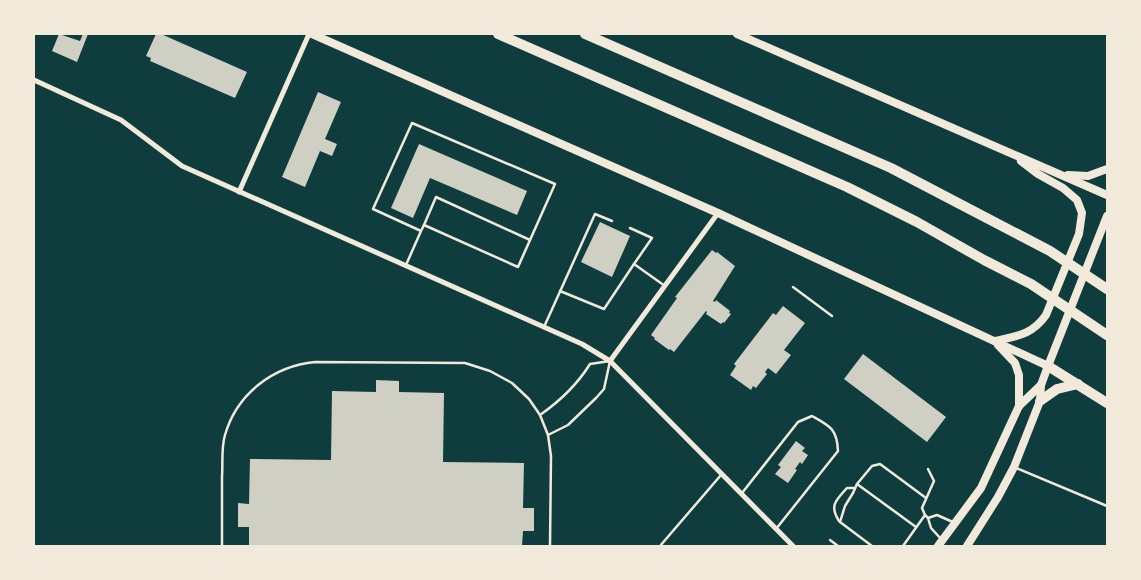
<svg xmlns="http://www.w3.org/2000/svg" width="1141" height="580" font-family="'PT Sans Narrow',sans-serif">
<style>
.building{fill:#cfcfc3}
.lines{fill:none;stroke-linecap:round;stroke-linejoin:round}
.service{stroke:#f1e9da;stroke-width:2.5}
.minor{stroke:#f1e9da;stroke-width:5}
.secondary{stroke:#f1e9da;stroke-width:8}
.motorway{stroke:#f1e9da;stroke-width:10}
</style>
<rect width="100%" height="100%" fill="#0f3d3e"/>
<g class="building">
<path d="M59 34 80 41 83 34H88L77 62 52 51Z"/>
<path d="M156 34H161L247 72 235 98 150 61 151 58 146 56Z"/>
<path d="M318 92 341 102 325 139 337 144 332 156 320 151 305 187 282 177Z"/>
<path d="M419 144 527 191 517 215 430 178 413 218 391 208Z"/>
<path d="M600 222 630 236 612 277 581 262Z"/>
<path d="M712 250 716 253 717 252 735 266 713 301 715 302 716 300 730 311 729 313 731 314 724 323 723 322 721 324 706 314 707 312 706 311 674 352 670 349 669 350 654 339 655 338 651 335 677 298 675 297Z"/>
<path d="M783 306 805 323 784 350 791 355 776 374 768 368 765 372 767 374 756 388 753 386 751 390 730 375 736 366 734 364 773 313 776 315Z"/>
<path d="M863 354 946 417 927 442 844 379Z"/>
<path d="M376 380 399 381V392L444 393 443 462 524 463 523 508H534V531H523L522 546H249V527H238V503L249 504 250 459 331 460 332 391 376 392Z"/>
<path d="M796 441 805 448 802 451 808 455 802 464 800 462 795 469 797 470 788 483 775 474 781 467 778 465Z"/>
</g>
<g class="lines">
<g class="service">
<path d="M424 225 436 197 530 240"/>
<path d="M630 228 652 238 634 264 665 286"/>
<path d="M406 265 421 231 373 209 412 123 555 184 518 267 424 225 421 231"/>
<path d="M793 287 832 316"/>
<path d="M560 291 604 309 634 264"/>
<path d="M544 327 595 214 612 221"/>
<path d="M540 415C560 401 577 385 590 364L610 361 604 389 596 398 568 425 548 435"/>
<path d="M1016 468 1107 506"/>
<path d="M928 469 934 481 922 508 925 515 928 518 931 528 941 539"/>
<path d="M857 484 853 493 845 506 840 522 872 546"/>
<path d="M742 493 798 422 812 416C830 426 837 429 838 451L776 529"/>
<path d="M928 518 937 515 955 523"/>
<path d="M839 521C829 506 836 500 847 488H854"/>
<path d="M916 527 857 484 872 466 880 464 926 498"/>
<path d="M830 540 838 546"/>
<path d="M222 546C222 523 222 500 222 477 223 463 221 448 225 435 237 393 274 366 315 362L465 363 490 371 512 383 529 399 540 415 548 435 551 456 550 546"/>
<path d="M660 546 721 475"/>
<path d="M903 546 925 515"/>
</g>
<g class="minor">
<path d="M34 80 121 120 182 166 582 344 610 361 793 546"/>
<path d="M239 192 309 34"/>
<path d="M610 361 718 213"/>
</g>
<g class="secondary">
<path d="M312 34 718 213 1048 366"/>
<path d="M737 34 1107 195"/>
<path d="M1068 175 1088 176 1107 169"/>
<path d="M995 341C1017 336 1032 335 1046 315L1079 234 1082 213 1077 200 1063 188 1038 174 1021 161"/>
<path d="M998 345 1015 363 1019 375V406"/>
<path d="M938 546 981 488 1019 406 1041 385"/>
<path d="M967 546 998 497 1014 467 1040 401 1041 385 1048 366 1107 216"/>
</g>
<g class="motorway">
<path d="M498 34 847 187 917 222 984 260 1031 284 1107 335"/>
<path d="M585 34 891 168 1050 251 1107 289"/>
<path d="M1048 366 1107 403"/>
<path d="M1040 401 1057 389 1078 384"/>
</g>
</g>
<rect width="1141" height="580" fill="none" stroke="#f1e9da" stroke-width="70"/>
</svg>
